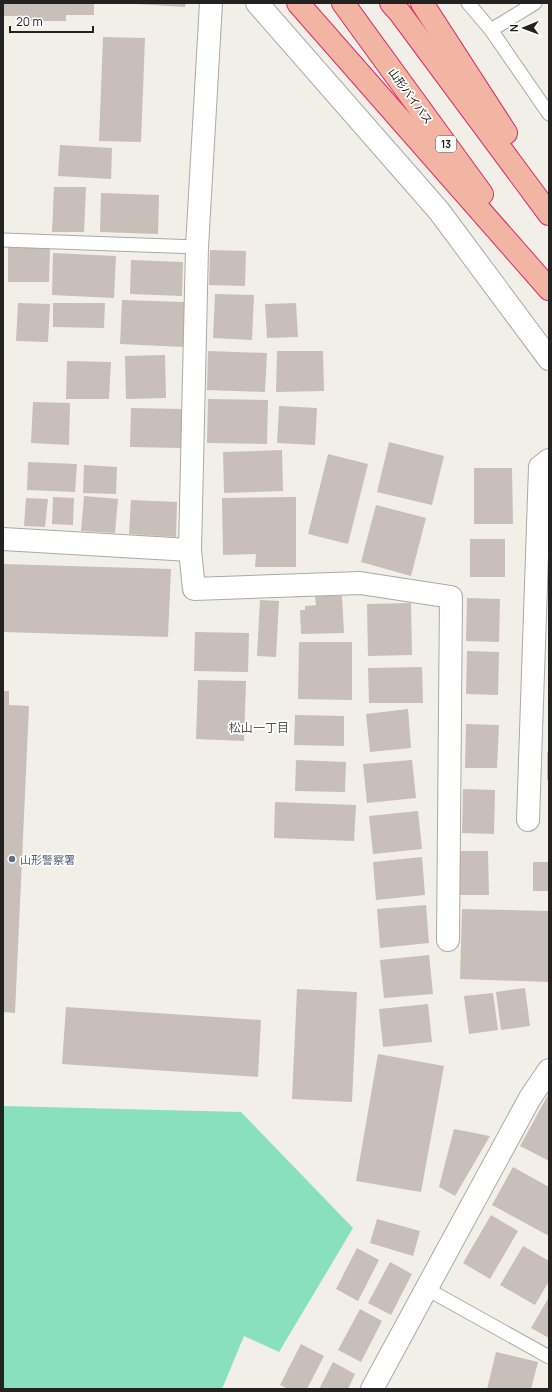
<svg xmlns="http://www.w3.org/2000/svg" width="552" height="1392" font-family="Manrope,'Noto Sans JP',sans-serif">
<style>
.pitch{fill:#88e0be}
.building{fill:#c7bfb8}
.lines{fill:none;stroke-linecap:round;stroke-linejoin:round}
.service-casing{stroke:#a9a9a9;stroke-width:15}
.minor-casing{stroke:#a9a9a9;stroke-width:24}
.trunk-casing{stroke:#dc2a67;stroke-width:24}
.service{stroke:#fff;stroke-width:13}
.minor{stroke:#fff;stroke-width:22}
.trunk{stroke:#f2b4a3;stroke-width:22}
.service-dot{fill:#5c6f8a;stroke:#fff;stroke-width:1.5}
.labels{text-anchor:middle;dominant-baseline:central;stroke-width:3.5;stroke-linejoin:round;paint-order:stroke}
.shield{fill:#fff;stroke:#646464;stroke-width:1}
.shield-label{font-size:10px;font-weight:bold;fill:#222}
.street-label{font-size:11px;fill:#222;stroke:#fff}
.service-label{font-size:11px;fill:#4e5e75;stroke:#fff;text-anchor:start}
.neighbourhood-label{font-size:12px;fill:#555;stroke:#fff}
</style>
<rect width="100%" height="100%" fill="#f2efe9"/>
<path class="pitch" d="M3 1106 241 1112 353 1228 279 1352 244 1336 222 1389H3Z"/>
<g class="building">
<path d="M3 3H94V15H66V21H29V16H3Z"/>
<path d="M136 3H186L185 7 136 4Z"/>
<path d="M103 37 145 38 141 142 99 141Z"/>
<path d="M60 145 112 148 111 179 58 176Z"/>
<path d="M54 187H86L84 232H52Z"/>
<path d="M101 193 159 195 158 234 100 232Z"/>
<path d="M8 246 50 247 49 282H8Z"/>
<path d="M210 250 246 251 245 286 209 285Z"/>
<path d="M53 253 116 256 114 298 52 295Z"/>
<path d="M131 260 183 262 182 296 130 294Z"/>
<path d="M215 294 254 295 252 340 213 338Z"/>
<path d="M122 300 185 302 183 347 120 344Z"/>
<path d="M18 303 50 304 48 342 16 341Z"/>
<path d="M53 303H105L104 328 53 327Z"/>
<path d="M296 303 298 337 267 338 265 304Z"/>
<path d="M208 351 267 353 265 392 207 390Z"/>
<path d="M277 351H323L324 391 276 392Z"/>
<path d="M165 355 166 398 126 399 125 356Z"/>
<path d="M67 361 111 362 109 399H66Z"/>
<path d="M208 399 268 400 267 444 207 443Z"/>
<path d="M33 402 70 403 69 445 31 443Z"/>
<path d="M279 406 317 408 315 445 277 443Z"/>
<path d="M131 408 182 409 181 448 130 447Z"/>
<path d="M389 442 444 456 432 505 377 492Z"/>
<path d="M282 450 283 491 224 493 223 452Z"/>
<path d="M328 454 368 464 348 544 308 534Z"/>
<path d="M28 462 77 464 75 492 27 490Z"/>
<path d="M84 465 117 467 116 494 83 493Z"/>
<path d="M474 468H512L513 524H474Z"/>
<path d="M84 496 118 499 115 533 81 531Z"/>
<path d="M53 497 74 498 73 525 52 524Z"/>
<path d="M296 497V567H255L256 554 223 555 222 498Z"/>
<path d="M26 498 48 499 45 527 24 526Z"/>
<path d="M131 500 177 502 176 537 129 534Z"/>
<path d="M376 505 426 518 411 576 361 562Z"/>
<rect x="470" y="539" width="35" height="38"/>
<path d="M3 564 171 569 168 637 3 632Z"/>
<path d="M315 596H342L344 633 301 634 300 610H305V606L316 605Z"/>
<path d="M467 598 500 599 499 642 466 641Z"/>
<path d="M260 600 279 601 276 657 257 656Z"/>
<path d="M411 603 412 655 368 656 367 604Z"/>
<path d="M195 632 249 633 248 672 194 671Z"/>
<path d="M299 642H352V700L298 699Z"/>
<path d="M467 651 499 652 498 695 466 694Z"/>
<path d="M422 667 423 703H369L368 668Z"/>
<path d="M198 680 246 681 244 741 196 739Z"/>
<path d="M3 691H9V705L29 706 15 1013 3 1012Z"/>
<path d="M408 709 411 748 370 752 366 714Z"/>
<path d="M295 715 344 716V746L294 745Z"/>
<path d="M466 724 499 725 497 768H465Z"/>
<rect x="547" y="752" width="2" height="28"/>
<path d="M296 760 346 762 345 792 295 791Z"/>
<path d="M412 760 416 798 367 803 363 764Z"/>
<path d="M463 789 495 790 494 834 462 833Z"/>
<path d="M275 802 356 805 354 841 274 838Z"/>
<path d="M418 811 422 849 373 854 369 816Z"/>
<path d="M457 851H488L489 895H458Z"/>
<path d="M422 857 425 895 376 900 373 862Z"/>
<rect x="533" y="862" width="16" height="29"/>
<path d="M426 905 429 943 380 948 377 909Z"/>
<path d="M462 909 549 911V982L460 979Z"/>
<path d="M429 955 433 994 384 998 380 960Z"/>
<path d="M525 988 530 1026 501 1030 496 992Z"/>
<path d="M297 989 357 992 352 1102 292 1099Z"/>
<path d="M493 993 498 1030 469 1034 464 996Z"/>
<path d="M428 1004 432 1042 383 1047 379 1009Z"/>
<path d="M66 1007 261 1020 258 1077 62 1064Z"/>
<path d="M378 1054 444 1066 421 1192 356 1181Z"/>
<path d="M549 1093V1161L520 1146Z"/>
<path d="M454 1129 490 1136 455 1196 439 1187Z"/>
<path d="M513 1167 549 1187V1236L492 1205Z"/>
<path d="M491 1215 518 1231 490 1279 463 1263Z"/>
<path d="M377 1219 420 1231 413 1256 370 1243Z"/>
<path d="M523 1246 549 1261V1281L535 1305 500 1285Z"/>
<path d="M357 1248 379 1260 358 1301 336 1289Z"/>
<path d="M390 1262 412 1274 391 1315 368 1303Z"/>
<path d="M549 1297V1338L531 1328Z"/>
<path d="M360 1309 382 1321 361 1362 338 1350Z"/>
<path d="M301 1344 324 1356 307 1389H288L280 1385Z"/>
<path d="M496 1352 538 1362 531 1389H487Z"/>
<path d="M333 1362 355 1374 348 1389H319Z"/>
</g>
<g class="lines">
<g class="service-casing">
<g id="service">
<path d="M468 3 491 30 549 114"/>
<path d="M491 30 535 3"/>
<path d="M3 240 197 247"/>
<path d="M427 1289 549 1357"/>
</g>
</g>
<g class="minor-casing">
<g id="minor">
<path d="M211 3 197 247 190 550 194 589 360 583 451 597 448 940"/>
<path d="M257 3 439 211 549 359"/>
<path d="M3 539 190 550"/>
<path d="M528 820 540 467 549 460"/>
<path d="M372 1389 530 1098 549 1070"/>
</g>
</g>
<g class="trunk-casing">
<g id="trunk">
<path d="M298 3 549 289"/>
<path d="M343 3 482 194"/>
<path d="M391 3 400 13 549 214"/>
<path d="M422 3 506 133"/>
</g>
</g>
<use href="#service" class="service"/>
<use href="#minor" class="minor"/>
<use href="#trunk" class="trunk"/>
</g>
<circle class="service-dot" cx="12" cy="859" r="4"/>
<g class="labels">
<rect class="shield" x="436" y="136" width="20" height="16" rx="3"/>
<g class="shield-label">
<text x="446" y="144">13</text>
</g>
<g class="street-label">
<text transform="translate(411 96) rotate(54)">山形バイパス</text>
</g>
<g class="service-label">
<text x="20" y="859">山形警察署</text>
</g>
<g class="neighbourhood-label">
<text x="259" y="727">松山一丁目</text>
</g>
</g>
<rect width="552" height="1392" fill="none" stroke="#222222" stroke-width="8"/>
<g transform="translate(524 28) rotate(269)" stroke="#ffffff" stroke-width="3" paint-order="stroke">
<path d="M0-3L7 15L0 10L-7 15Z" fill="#222222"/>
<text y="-6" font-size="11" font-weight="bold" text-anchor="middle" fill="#222222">N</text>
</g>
<path d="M10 26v6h83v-6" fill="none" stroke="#222222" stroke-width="2"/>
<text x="16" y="26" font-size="12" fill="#222222" stroke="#ffffff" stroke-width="3" paint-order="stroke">20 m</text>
</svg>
